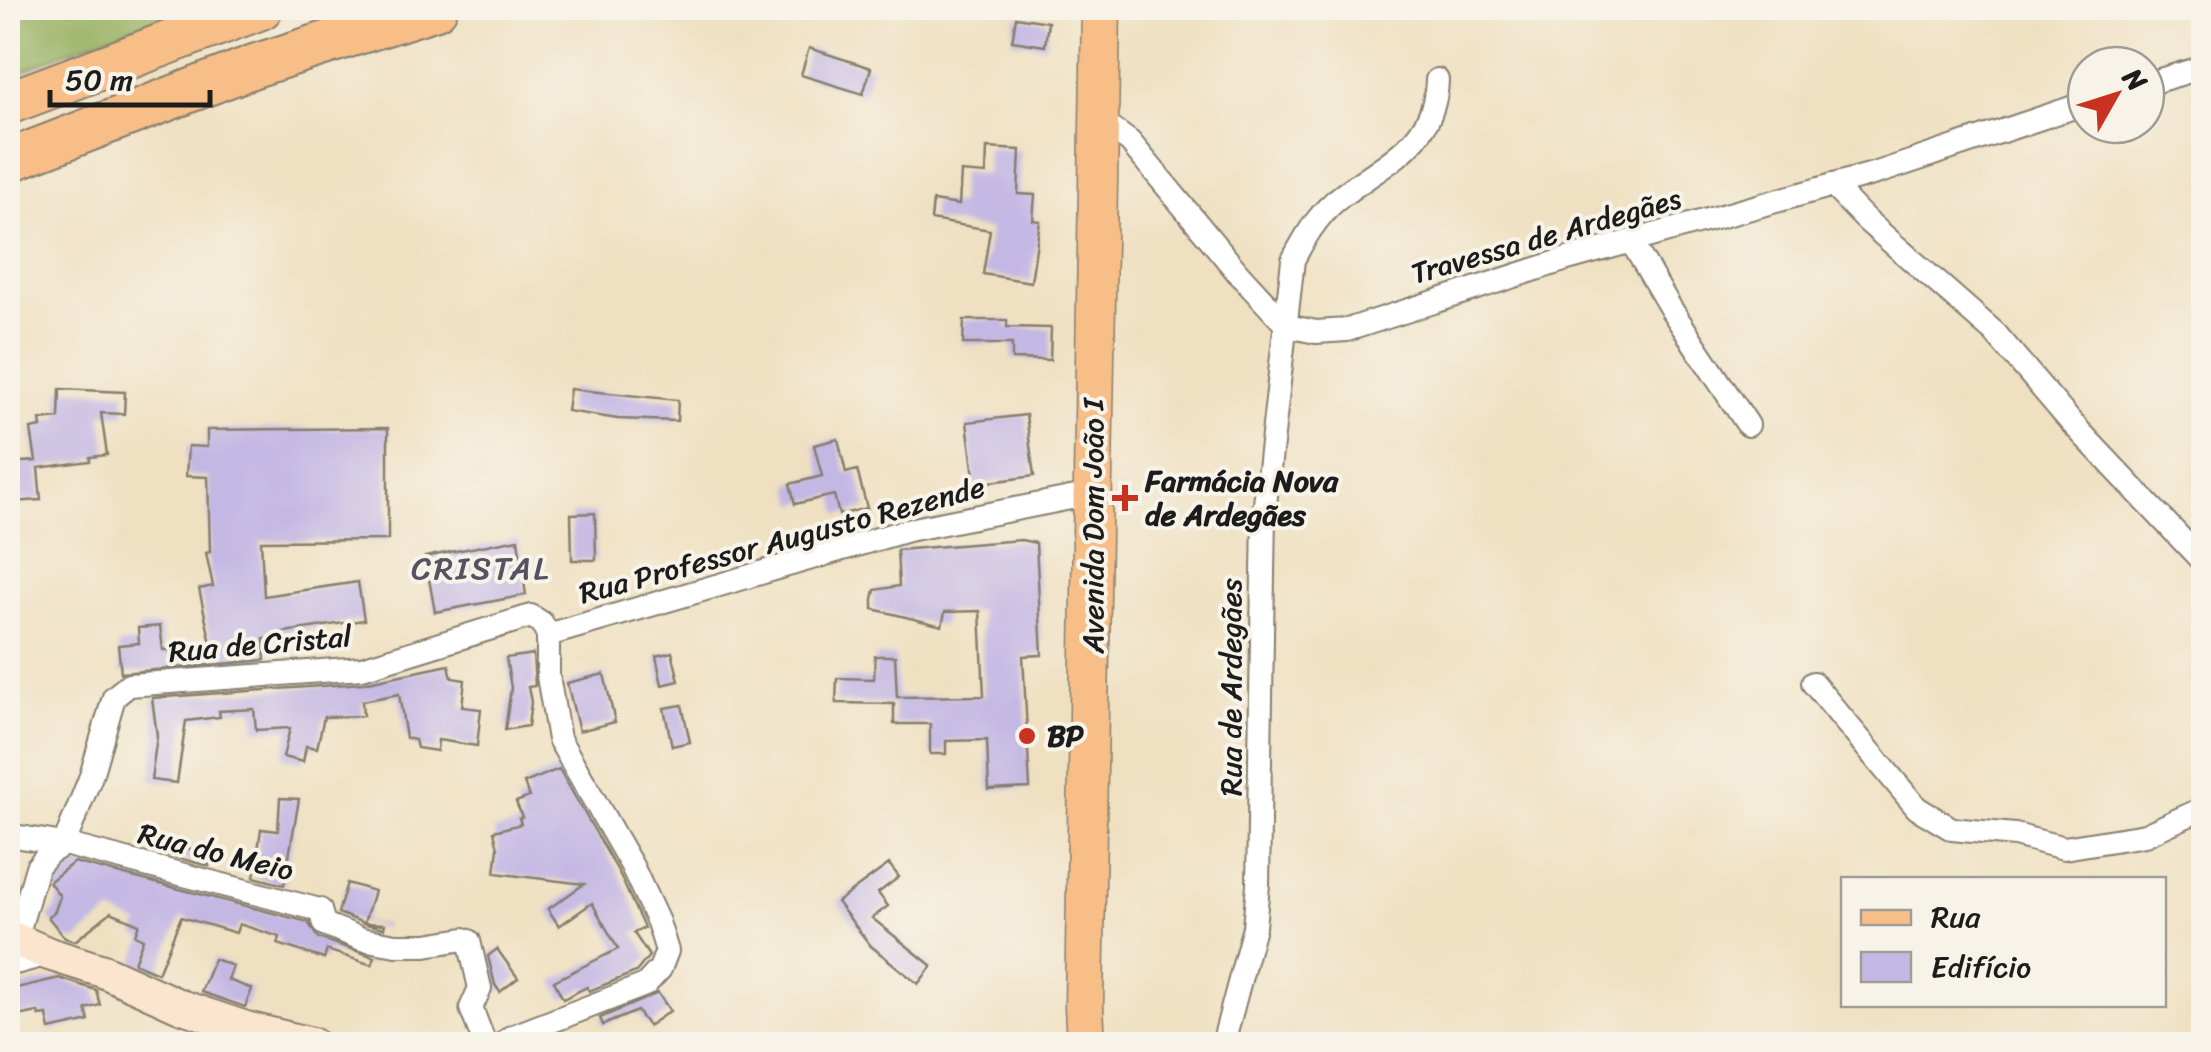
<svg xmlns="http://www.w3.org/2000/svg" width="2211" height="1052" font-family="Sriracha,sans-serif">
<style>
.forest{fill:#98b162;stroke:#5a663f;stroke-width:2.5}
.building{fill:#c3b7e3}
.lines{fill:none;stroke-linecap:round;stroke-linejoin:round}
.street-casing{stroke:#867e6e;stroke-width:26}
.secondary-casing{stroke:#867e6e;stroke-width:36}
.primary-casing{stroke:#867e6e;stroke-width:41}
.highway-casing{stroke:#867e6e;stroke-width:46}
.street{stroke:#fff;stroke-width:22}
.secondary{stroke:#fce5cf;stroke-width:32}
.primary{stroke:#f7be88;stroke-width:38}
.highway{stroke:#f7be88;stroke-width:42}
.poi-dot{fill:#c8321e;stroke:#f7f3e8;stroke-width:4}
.labels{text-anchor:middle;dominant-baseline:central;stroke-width:8;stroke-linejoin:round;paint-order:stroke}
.street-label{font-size:30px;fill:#1c1c1c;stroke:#f7f3e8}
.poi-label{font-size:30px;font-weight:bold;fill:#1c1c1c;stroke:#f7f3e8;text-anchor:start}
.neighbourhood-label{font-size:32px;letter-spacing:2.5px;fill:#565262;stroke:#f7f3e8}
</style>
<rect width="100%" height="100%" fill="#f7f3e8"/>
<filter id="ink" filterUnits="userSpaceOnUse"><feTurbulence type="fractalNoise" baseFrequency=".01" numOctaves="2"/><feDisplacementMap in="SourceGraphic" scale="20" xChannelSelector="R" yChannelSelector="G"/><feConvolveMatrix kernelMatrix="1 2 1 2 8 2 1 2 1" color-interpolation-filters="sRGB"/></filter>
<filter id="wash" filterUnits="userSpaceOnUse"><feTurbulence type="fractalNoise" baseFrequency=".0048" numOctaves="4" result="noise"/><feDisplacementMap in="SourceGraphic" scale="40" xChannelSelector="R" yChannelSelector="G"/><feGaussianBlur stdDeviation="2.25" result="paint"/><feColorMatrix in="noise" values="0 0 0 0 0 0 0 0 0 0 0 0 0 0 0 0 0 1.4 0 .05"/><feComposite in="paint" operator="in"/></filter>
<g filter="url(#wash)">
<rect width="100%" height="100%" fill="#efe0c1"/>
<path class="forest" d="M8 8H188L59 55 8 79Z"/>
<g id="blocks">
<g class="building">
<path d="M1016 17 1048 22 1045 46 1012 41Z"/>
<path d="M809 48 871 68 863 94 801 75Z"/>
<path d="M987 148 1020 150 1018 194 1035 195 1033 220 1040 221 1031 282 983 274 990 230 931 220 933 201 959 205 961 172 986 174Z"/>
<path d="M964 320H1007V327L1051 328 1050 360 1012 359V344H963Z"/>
<path d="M60 389 125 392 124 414 101 413 107 455 90 457V461L38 468 41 500 12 502 9 463 36 461 31 429 41 427 40 420 59 418Z"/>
<path d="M570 389 678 400 677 421 618 419 567 411Z"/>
<path d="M1026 415 1034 476 975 484 967 422Z"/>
<path d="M388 428V540L261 541 264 596 358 582 364 620 277 633V639H264L265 660 121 673 118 645 139 643 138 628 160 626 163 650H170L171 660 212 648 199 589 213 586 206 553 210 552 208 477 186 476 188 446 207 447V430Z"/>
<path d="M838 439 846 473 857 470 867 508 839 515 834 495 795 504 790 484 822 476 814 445Z"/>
<path d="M595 513 596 560H572L571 514Z"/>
<path d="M518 539 526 595 435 612 425 557Z"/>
<path d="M1021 540 1036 543 1042 655 1023 656 1030 788 989 790 987 740 946 741V754H930V724H894V704L836 703 837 678 874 679 875 656H895L897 697 984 696 980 611 945 612 942 626 873 609V599L875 590 899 586 897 550Z"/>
<path d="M672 652 679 681 662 685 656 656Z"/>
<path d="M533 654 535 686 528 687 531 702 528 726 505 730 511 688 506 658Z"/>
<path d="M449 665 452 678 465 680 462 707 481 709 477 746 438 740 437 751 417 748 415 740 406 738 399 694 362 701 363 716 324 717 317 748 306 746 303 762 283 757 290 728 256 730 254 709 219 711 220 717 186 721 177 783 151 780 157 736 152 698 363 683Z"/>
<path d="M604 674 615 722 579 731 567 683Z"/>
<path d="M682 705 690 742 672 746 664 708Z"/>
<path d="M559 769 619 873 644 928 634 933 649 956 636 972 589 991 587 987 563 999 554 981 618 949 592 903 559 926 548 909 584 884 495 873 498 848 494 831 521 824 519 818 522 817 516 802 529 797 524 783Z"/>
<path d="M280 798 299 799 284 885 254 877 261 829 278 831Z"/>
<path d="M162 841 212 855 209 866 159 853Z"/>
<path d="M74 862 308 922 318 938 375 957 372 965 327 950 324 959 278 944 280 937 239 924 236 933 181 917 158 973 134 963 143 939 135 935 139 924 111 912 75 941 65 938 48 917 55 911 60 896 49 882Z"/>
<path d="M889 864 899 877 878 893 888 906 872 918 932 966 918 984 871 946 837 902Z"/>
<path d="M347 883 374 891 364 923 385 924 384 928 366 924 338 913Z"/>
<path d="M497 949 518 978 500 992 495 985 488 956Z"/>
<path d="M214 959 233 966 228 980 252 989 245 1007 201 992Z"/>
<path d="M59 978 96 990 100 1005 86 1009 89 1021 50 1030 47 1015 39 1016 38 1012 8 1018V990Z"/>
<path d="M658 993 670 1011 648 1026 637 1011 603 1025 600 1018Z"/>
</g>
</g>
</g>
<g filter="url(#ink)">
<use href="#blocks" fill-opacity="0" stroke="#867e6e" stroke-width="2.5"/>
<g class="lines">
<g class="street-casing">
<g id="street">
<path d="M2146 84 2204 67"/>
<path d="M1099 127 1112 129 1130 142 1239 274 1287 326 1316 332 1347 330 1564 260 1880 172 2086 103"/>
<path d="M1832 185 1866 220 1995 333 2070 421 2204 563"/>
<path d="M1631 241 1671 309 1748 425"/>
<path d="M548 635 908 530 1091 494"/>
<path d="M1813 683 1917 808 1952 829 2015 835 2064 848 2145 835 2204 808"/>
<path d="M8 835 64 844 320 910 324 924 362 939 396 945H426L464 939 469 941 480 988 471 1008 485 1044"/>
<path d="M16 940 37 867 49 853 64 844 91 776 114 697 129 685 362 668 531 616 542 623 548 635V676L559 739 632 866 658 922 667 951 660 969 645 985 511 1037 503 1044"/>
<path d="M8 965 49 954"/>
<path d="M1223 1044 1254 927 1258 885 1264 513 1293 260C1304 239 1316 218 1334 202 1379 164 1435 148 1437 80"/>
</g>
</g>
<g class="secondary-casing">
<path id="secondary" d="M8 936 49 954 103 971 180 1006 246 1028 312 1044"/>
</g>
<g class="primary-casing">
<path id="primary" d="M1086 1044 1084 1006C1091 673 1096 340 1101 8"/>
</g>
<g class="highway-casing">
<g id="highway">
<path d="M8 103 261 8"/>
<path d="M8 161 254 66 436 8"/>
</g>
</g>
<use href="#street" class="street"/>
<use href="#secondary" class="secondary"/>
<use href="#primary" class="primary"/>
<use href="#highway" class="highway"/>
</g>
</g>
<g class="poi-dot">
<path d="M1120 483h10v10h10v10h-10v10h-10v-10h-10v-10h10z"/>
<circle cx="1027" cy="736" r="10"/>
</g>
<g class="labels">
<g class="street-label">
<text transform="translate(1546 236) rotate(-16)">Travessa de Ardegães</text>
<text transform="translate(1093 526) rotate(-90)">Avenida Dom João I</text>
<text transform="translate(782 540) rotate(-15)">Rua Professor Augusto Rezende</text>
<text transform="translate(260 644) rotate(-5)">Rua de Cristal</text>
<text transform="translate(1231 687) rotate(-90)">Rua de Ardegães</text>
<text transform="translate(216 852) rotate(14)">Rua do Meio</text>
</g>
<g class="poi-label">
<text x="1145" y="481">Farmácia Nova<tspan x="1145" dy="34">de Ardegães</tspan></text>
<text x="1047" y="736">BP</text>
</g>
<g class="neighbourhood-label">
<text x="481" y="568">CRISTAL</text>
</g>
</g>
<rect width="2211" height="1052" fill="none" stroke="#f7f3e8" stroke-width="40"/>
<rect x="1841" y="877" width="325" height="130" fill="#f7f3e8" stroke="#9f9d96" stroke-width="2.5"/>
<rect x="1861" y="910" width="50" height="15" fill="#f7be88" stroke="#9f9d96" stroke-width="2.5"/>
<text x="1931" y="927" font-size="30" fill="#1c1c1c">Rua</text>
<rect x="1861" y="952" width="50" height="30" fill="#c3b7e3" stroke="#9f9d96" stroke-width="2.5"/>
<text x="1931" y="977" font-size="30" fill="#1c1c1c">Edifício</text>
<g transform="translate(2116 95) rotate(51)"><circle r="48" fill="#f7f3e8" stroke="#9f9d96" stroke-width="2.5"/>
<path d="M0-8L18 38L0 25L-18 38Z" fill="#c8321e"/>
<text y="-15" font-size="28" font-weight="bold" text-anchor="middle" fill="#1c1c1c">N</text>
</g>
<path d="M50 90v15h160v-15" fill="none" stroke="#1c1c1c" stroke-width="5"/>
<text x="65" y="90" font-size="30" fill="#1c1c1c" stroke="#f7f3e8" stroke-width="8" paint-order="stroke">50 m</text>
</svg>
